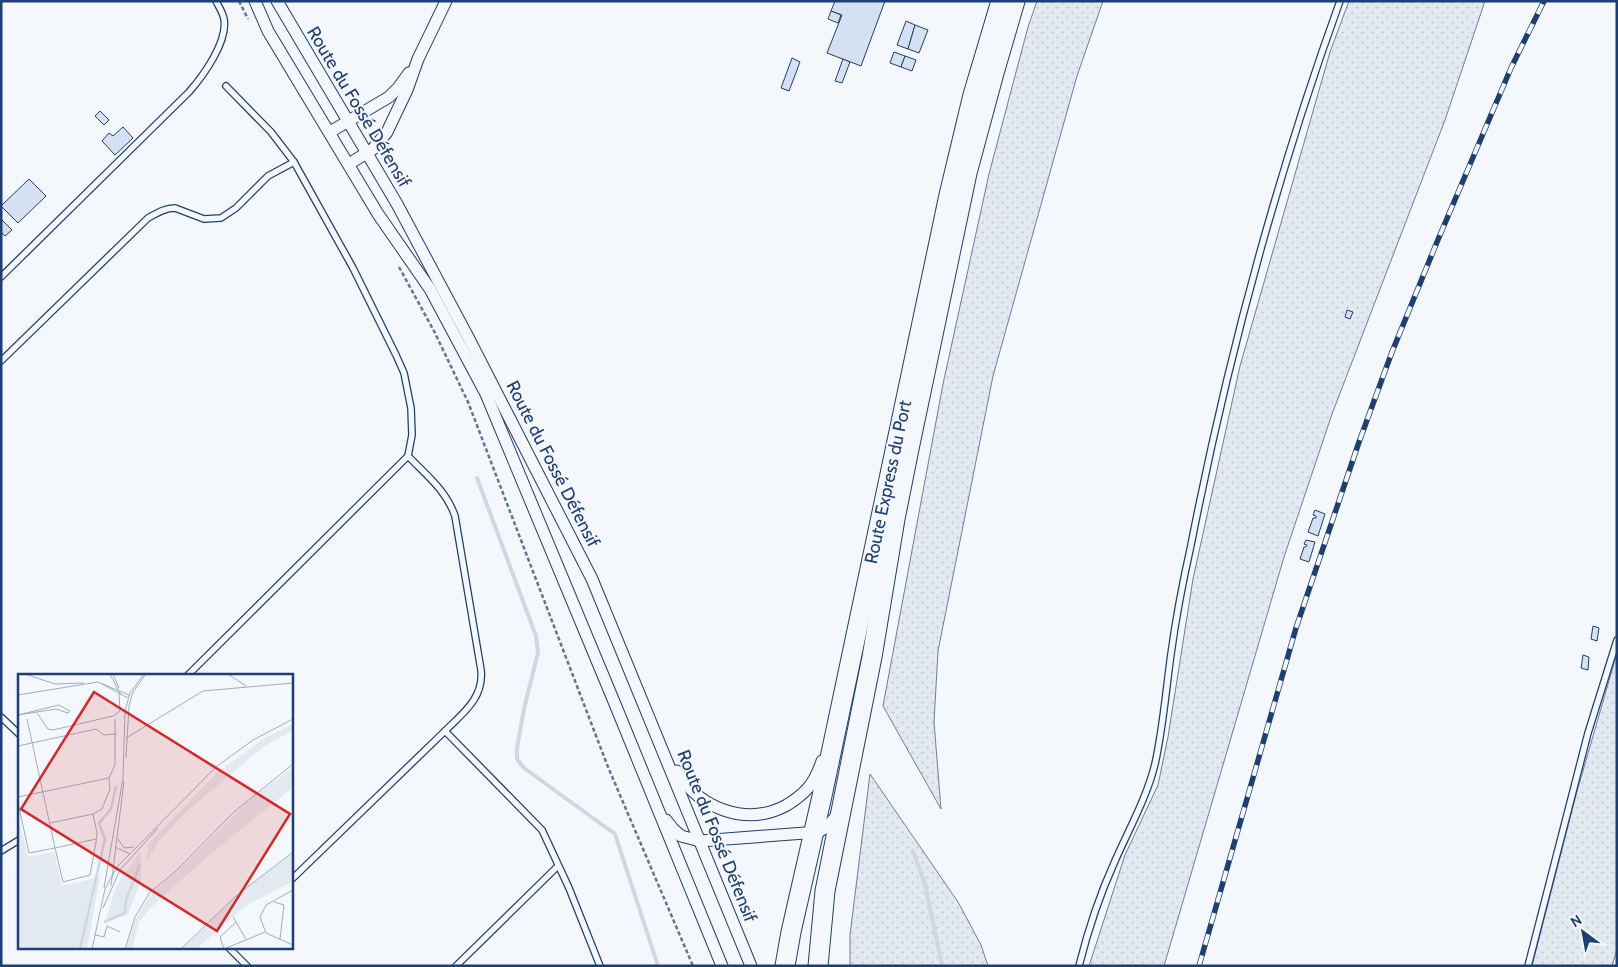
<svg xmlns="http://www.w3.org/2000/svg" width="1618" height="967" font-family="Cabin,sans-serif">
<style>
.grass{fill:url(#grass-dots);stroke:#687fa3}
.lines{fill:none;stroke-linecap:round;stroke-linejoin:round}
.stream{stroke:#cfd7e4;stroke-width:4}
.building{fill:#d5e0f0;stroke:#1d3f73}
.service-casing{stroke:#1d3f73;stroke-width:8}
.minor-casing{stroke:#1d3f73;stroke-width:13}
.primary-casing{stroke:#1d3f73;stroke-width:21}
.path{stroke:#5e769c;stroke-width:2.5;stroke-dasharray:4 2.5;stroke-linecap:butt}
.service{stroke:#f4f7fb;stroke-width:5.5}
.minor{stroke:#f4f7fb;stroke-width:11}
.primary{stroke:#f4f7fb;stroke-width:19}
.rail-casing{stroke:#1d3f73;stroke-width:5.5}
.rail{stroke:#f4f7fb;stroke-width:4;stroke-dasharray:11;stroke-linecap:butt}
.labels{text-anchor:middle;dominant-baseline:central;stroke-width:4;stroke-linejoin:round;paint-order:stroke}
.street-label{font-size:18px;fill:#1d3f73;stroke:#f4f7fb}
.inset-river{fill:none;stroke:#cfd7e4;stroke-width:2.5}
.inset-road{fill:none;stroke:#9eadc5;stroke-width:1}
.view{fill:#d62828;fill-opacity:0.15;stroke:#d62828;stroke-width:2.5}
.inset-edge{fill:none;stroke:#1d3f73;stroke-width:2.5}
</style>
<defs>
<pattern id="grass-dots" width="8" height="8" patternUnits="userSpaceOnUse" patternTransform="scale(1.25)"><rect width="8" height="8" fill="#e3e9f0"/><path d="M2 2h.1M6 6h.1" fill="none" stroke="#c2c9d1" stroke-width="1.8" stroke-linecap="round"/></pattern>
</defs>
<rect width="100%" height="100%" fill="#f4f7fb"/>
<g class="grass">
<path d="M1037 1H1103L1077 76 993 376 938 651 934 722 941 809 883 706 943 384 989 174 1028 27Z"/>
<path d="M1349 1H1485L1445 120 1332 414 1284 557 1164 966H1089L1125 855 1158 785 1168 737 1193 579 1240 366 1330 52Z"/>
<path d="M1617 653V949L1612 966H1532L1576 795Z"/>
<path d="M870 774 958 902 981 945 988 966H850V935Z"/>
</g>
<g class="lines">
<g class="stream">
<path d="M477 478 536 636 538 653 524 709 517 748V759L524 768 615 834 658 966"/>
<path d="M913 851 925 884 942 966"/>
</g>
</g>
<g class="building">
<path d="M835 1H885L861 66 827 53 842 15 831 11Z"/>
<path d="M831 11 841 15 838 23 828 19Z"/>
<path d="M906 21 915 25 908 49 897 45Z"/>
<path d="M915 25 928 30 919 53 908 49Z"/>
<path d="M894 52 905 56 901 67 890 63Z"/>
<path d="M905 56 916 60 912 71 901 67Z"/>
<path d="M792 58 800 62 789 91 781 88Z"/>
<path d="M843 59 850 62 842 83 835 81Z"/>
<path d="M100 111 109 120 104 125 95 116Z"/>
<path d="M123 127 133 138 115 155 102 141 109 133 113 136Z"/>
<path d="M29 179 46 196 18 223 1 206Z"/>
<path d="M1 219 12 230 5 236 1 232Z"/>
<path d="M1347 310 1353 312 1350 319 1345 317Z"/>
<path d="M1315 510 1325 514 1318 536 1308 532 1313 518H1316V516L1313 515Z"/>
<path d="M1306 540 1315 542 1309 562 1300 559 1304 547H1306L1307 545 1304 544Z"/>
<path d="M1593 626 1599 628 1597 641 1591 639Z"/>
<path d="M1583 655 1589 657 1588 670 1581 668Z"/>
</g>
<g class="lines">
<g class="service-casing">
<g id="service">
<path d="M226 86 271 132 294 162 353 268 396 355 404 373 411 408 412 435 408 456"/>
<path d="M1 277 189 92C203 76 228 42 224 19 223 13 219 7 216 1"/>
<path d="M1 361 148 218C157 213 165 208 175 208L204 219 221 218 236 208 268 176 294 162"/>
<path d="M187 676 408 456C426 475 446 490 455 516L481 670C484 698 463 713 445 731"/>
<path d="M1 717 19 734"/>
<path d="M1 851 19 840"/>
<path d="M291 880 445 731 542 830 569 888 600 966"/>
<path d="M229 948 247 966"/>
<path d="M456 966 558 866"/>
<path d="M1079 966C1088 930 1100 894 1115 861 1129 829 1147 797 1155 764 1163 728 1166 690 1171 654 1176 617 1183 581 1191 545 1227 361 1276 178 1340 1"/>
<path d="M1528 966 1588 733 1617 640"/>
</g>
</g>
<g class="minor-casing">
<g id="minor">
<path d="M255 1 268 31 378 214 430 289 486 394 615 704 722 966"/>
<path d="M277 1 397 204 468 337 592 579 751 966"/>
<path d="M330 132 389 97 398 88 409 73"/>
<path d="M349 164 373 149 387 132 407 90 418 59 446 1"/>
<path d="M677 771C699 809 747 827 787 805 795 800 802 795 808 788 815 780 819 770 822 761"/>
<path d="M666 820 673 829 681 836 700 841 818 832 827 827 837 815"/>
</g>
</g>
<g class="primary-casing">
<g id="primary">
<path d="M785 966 791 932 822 796 949 195 973 95 1001 1"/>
<path d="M818 966 825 891 872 657 895 519 909 449 967 173 994 73 1015 1"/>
</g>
</g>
<g class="path">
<path d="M239 1 248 19"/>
<path d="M399 267 434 331 468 402 608 767 693 966"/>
</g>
<use href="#service" class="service"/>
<use href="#minor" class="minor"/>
<use href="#primary" class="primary"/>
<g class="rail-casing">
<path id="rail" d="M1199 966 1296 628 1359 442 1392 352 1437 242 1511 68 1544 1"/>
</g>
<use href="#rail" class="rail"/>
</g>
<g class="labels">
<g class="street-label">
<text transform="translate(359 107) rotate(59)">Route du Fossé Défensif</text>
<text transform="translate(553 464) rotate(63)">Route du Fossé Défensif</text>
<text transform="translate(888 482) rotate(-78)">Route Express du Port</text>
<text transform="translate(717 836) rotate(68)">Route du Fossé Défensif</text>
</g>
</g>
<g transform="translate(18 674)">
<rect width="275" height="275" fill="#f4f7fb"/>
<path d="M275 50V56L245 73 168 138 140 168 129 187 130 170 199 99 245 65ZM275 93 273 115 190 182 130 236 121 248 114 275H108L117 246 135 217 157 200 233 125ZM0 141 10 183 36 178 44 212 82 203 69 275H0ZM123 177V206L110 241 87 248 99 210ZM275 179V207L226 233 178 275H164L220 221Z" fill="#e3e9f0"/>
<path class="inset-river" d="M86 248 107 239 108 226 122 190M62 275 87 165 81 149 93 135 98 112"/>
<path class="inset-road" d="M7 0 37 10 66 9M92 0 103 21M95 0 101 14M210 0 228 12M84 10 110 24M0 21 80 8 111 21M19 39 30 55 35 56 95 42 102 37 101 20M0 41 41 31 52 37 50 39 38 35 0 41M108 64 185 17 275 9M0 72 78 55 86 61 99 60M108 84 111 32 115 18 128 0M91 104 97 91V45M0 123 91 104 92 115 84 135 75 140M0 129 11 179 37 174 9 45M32 149 75 140 79 159 78 168 72 201 45 208 37 174 78 165M100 165 106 174 116 173M97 173 112 180M93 212 106 107M86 214 105 104 107 37 112 19 126 0M275 216 248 231 242 243 248 259 275 271M256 228 266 231 262 265M85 234 102 196 140 154M215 243 228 265M218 248 202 263 206 275 247 258M77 261 86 263 89 252 102 258M74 275 87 215 99 193 198 93 235 66 275 45M107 275 117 243 132 218 157 198 216 138 275 90M163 275 218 222 275 178"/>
<path class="view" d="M76 18 272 140 199 257 3 135Z"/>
<rect width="275" height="275" class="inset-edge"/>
</g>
<rect width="1618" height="967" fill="none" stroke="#1d3f73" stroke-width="5"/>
<g transform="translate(1583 932) rotate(328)" stroke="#f4f7fb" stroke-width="4" paint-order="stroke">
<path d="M0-4L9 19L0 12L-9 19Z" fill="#1d3f73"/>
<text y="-8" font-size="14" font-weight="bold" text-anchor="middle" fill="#1d3f73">N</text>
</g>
</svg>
